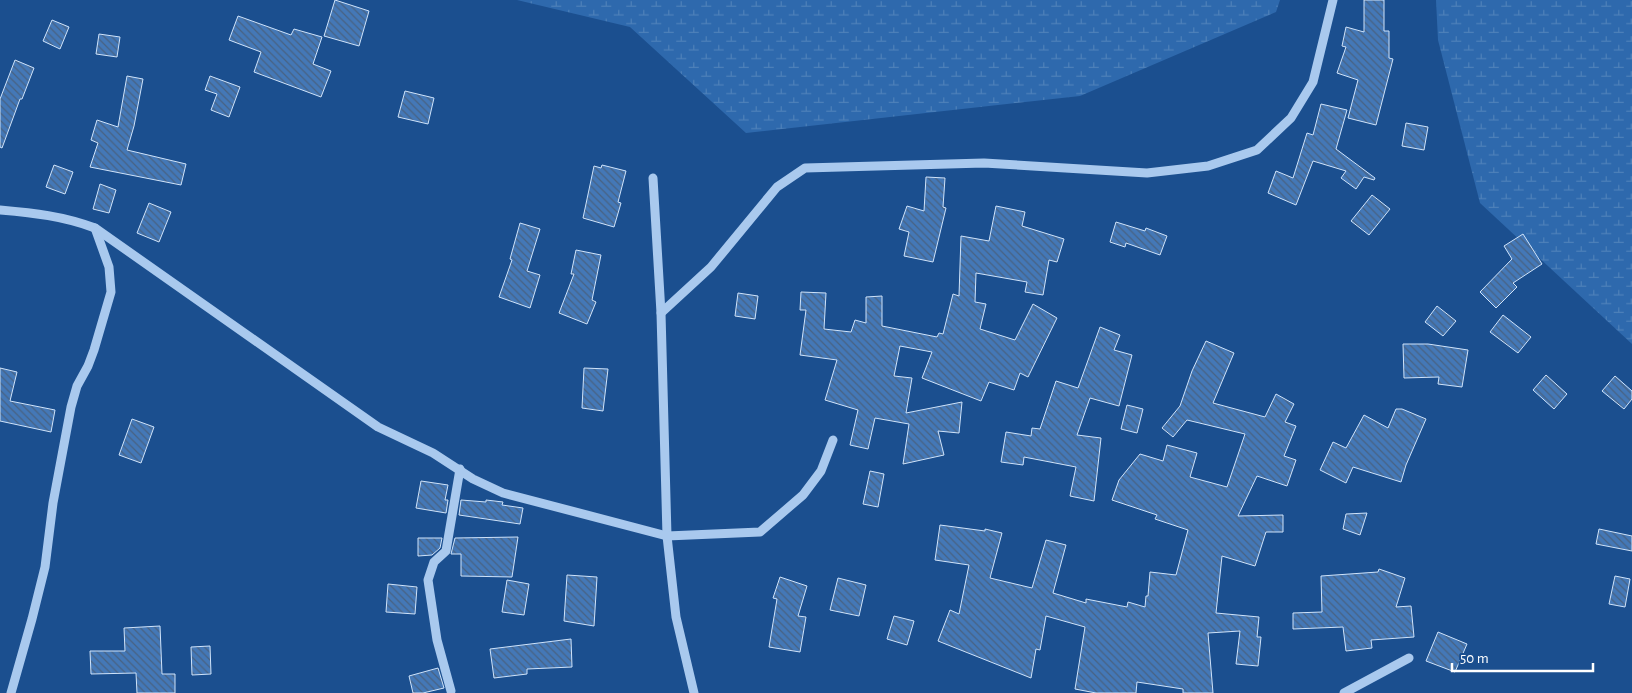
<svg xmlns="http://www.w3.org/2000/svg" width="1632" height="693" font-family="'Alegreya Sans',sans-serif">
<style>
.wetland{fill:url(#wetland-marsh)}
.building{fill:url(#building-back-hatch);stroke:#cfe3fa}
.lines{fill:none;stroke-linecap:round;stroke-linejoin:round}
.minor{stroke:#a9c9ee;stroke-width:9}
</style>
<defs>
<pattern id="wetland-marsh" width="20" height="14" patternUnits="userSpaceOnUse" patternTransform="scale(1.25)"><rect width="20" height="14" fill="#2e69ad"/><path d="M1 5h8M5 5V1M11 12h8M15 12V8" fill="none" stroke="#4d80b9"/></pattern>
<pattern id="building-back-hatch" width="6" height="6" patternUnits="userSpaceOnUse" patternTransform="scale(1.25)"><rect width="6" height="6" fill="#4478b7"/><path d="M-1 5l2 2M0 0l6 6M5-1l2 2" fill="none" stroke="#486282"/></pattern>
</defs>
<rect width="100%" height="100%" fill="#1b4f8f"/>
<g class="wetland">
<path d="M517 0H1280L1276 12 1080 96 746 133 630 27Z"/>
<path d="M1436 0H1632V344L1480 203 1438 40Z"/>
</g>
<g class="building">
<path d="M335 0 369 11 359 46 324 36Z"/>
<path d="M1364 0H1384V31H1389V58L1393 59 1376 125 1348 118 1358 80 1337 73 1346 47 1342 46 1346 27 1364 32Z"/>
<path d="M238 16 291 35 294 29 322 37 313 64 331 71 321 97 254 72 261 52 229 40Z"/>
<path d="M52 20 69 27 60 49 43 41Z"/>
<path d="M99 34 120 37 117 57 96 54Z"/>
<path d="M15 60 34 68 22 99H20L2 148 0 147V99Z"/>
<path d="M127 76 143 79 134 126 127 150 186 164 181 185 90 167 98 143 91 140 97 120 118 127Z"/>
<path d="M210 76 240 87 229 117 211 110 217 94 205 90Z"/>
<path d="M405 91 434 98 428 124 398 117Z"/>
<path d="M1321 104 1347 110 1336 149 1375 178 1374 180 1364 177 1356 189 1341 178 1346 171 1313 161 1296 205 1268 193 1276 171 1293 178 1307 133 1313 135Z"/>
<path d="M1406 123 1428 127 1424 150 1402 146Z"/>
<path d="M54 165 73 172 65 194 46 187Z"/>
<path d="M602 165 626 171 618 202 621 203 614 227 583 218 594 166 601 168Z"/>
<path d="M926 177 945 178 943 207 946 208 933 262 904 256 909 232 899 229 907 206 924 211Z"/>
<path d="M100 184 116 190 109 213 93 209Z"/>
<path d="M1372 195 1390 209 1369 235 1351 221Z"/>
<path d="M149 203 171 212 159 242 137 233Z"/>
<path d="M996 206 1025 212 1022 226 1064 239 1057 262 1049 260 1043 295 1025 292 1027 282 976 273 975 302 986 304 980 329 1015 340 1033 304 1057 318 1028 377 1020 373 1014 390 989 382 981 401 922 378 932 352 900 346 894 376 912 378 906 413 962 402 959 433 938 431 944 455 903 464 909 424 875 418 868 449 850 445 858 410 825 400 837 360 800 355 806 310H800L801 292 826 293 824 329 851 332 855 320 866 323V297L882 296V326L937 337 939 333 943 334 953 294 959 296 961 236 989 241Z"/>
<path d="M1116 222 1145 231 1146 228 1167 236 1160 255 1126 243 1125 247 1110 242Z"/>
<path d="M520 223 540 229 527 271 540 275 530 308 499 297 512 260 510 259Z"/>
<path d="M1523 234 1542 264 1513 283 1517 287 1496 308 1480 292 1512 259 1504 246Z"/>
<path d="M576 250 601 255 592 300 596 302 587 324 559 313 574 274H571Z"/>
<path d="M738 293 758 296 755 319 735 316Z"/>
<path d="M1437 306 1456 321 1443 336 1425 322Z"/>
<path d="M1503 315 1531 337 1518 353 1490 332Z"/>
<path d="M1100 327 1120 335 1114 350 1132 355 1119 406 1090 398 1077 435 1101 438 1094 501 1070 496 1076 467 1024 457 1023 465 1001 462 1006 432 1031 436 1032 428 1040 429 1056 381 1078 388Z"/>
<path d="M1206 341 1234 353 1213 403 1265 417 1276 394 1294 404 1285 422 1296 426 1284 456 1296 460 1287 486 1257 476 1238 516 1283 515V532H1266L1255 566 1222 556 1216 613 1259 617 1257 637H1261L1258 666 1236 664 1240 631 1208 633 1213 693H1183V689L1137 682 1136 693H1096L1075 689 1085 627 1046 616 1040 650 1036 649 1031 678 938 641 950 610 959 614 969 565 935 560 940 525 985 531V529L1002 533 990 578 1032 588 1046 540 1066 545 1053 593 1086 603V599L1127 607 1128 602 1145 607 1146 596H1148L1150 572 1176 575 1188 530 1155 519 1157 515 1112 500 1119 480 1140 454 1163 461 1167 445 1197 453 1190 477 1227 487 1245 434 1187 420 1173 437 1162 428 1180 406 1192 371Z"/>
<path d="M1403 344H1428L1468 350 1462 387 1438 384 1439 377 1404 378Z"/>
<path d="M0 368 17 372 10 401 55 410 51 432 0 421Z"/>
<path d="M584 368 608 369 603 411 582 408Z"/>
<path d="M1546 375 1567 394 1554 409 1533 390Z"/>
<path d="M1615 376 1632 391V399L1624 409 1602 391Z"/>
<path d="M1127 405 1143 409 1137 433 1121 429Z"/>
<path d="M1396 409H1402L1426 419 1406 465 1401 482 1353 467 1346 483 1320 470 1333 442 1346 448 1364 415 1388 428Z"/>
<path d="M132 419 154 427 141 463 119 455Z"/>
<path d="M870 471 884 474 878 507 863 504Z"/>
<path d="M421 481 448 485 445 500H448L446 513 416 508Z"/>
<path d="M461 500 486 502V500L503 502 502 505 523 508 520 524 459 515Z"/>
<path d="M1367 513 1360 535 1343 529 1346 514Z"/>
<path d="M1599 529 1632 536V551L1596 544Z"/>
<path d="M518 537 512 577 461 576V554H451L455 538Z"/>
<path d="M418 538H442L440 548 432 555 418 556Z"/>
<path d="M1379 569 1405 578 1396 607 1411 606 1414 637 1371 640 1372 648 1346 651 1343 627 1293 629V613L1322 612 1321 576 1378 572Z"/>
<path d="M567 575 597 577 594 626 564 621Z"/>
<path d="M1615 576 1630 579 1625 607 1609 604Z"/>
<path d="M780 577 807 586 798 616 806 617 800 652 769 647 777 599 773 598Z"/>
<path d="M838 578 866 585 859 616 830 610Z"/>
<path d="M507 580 529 584 524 615 502 612Z"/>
<path d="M388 584 417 587 415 614 386 612Z"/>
<path d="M894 616 914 621 907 645 887 639Z"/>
<path d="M160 626 162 674H175V693H137L136 673 91 674 90 651H125L124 628Z"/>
<path d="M1438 632 1467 644 1455 672 1426 661Z"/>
<path d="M571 639 572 667 527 669V674L494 678 490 649Z"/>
<path d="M210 646 211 674 192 675 191 647Z"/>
<path d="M438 668 444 688 423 693H413L409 676Z"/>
</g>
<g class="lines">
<g class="minor">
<path d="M653 178 661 313 667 536 676 617 694 693"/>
<path d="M0 210C34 213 63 216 95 228L378 427 433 453 473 479 503 493 667 536 760 532 803 495 821 471 833 440"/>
<path d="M661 313 711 267 777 187 805 168 984 163 1147 173 1208 166 1257 150 1291 118 1313 82 1333 0"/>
<path d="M451 691 437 640 428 580 434 562 446 551 460 469"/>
<path d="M11 693 32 619 45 567 53 503 71 407 77 386 88 366 94 350 111 292 109 267 95 228"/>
<path d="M1344 693 1409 658"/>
</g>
</g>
<path d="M1452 663v8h141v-8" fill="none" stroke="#ffffff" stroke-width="2.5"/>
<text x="1460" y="663" font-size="15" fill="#ffffff" stroke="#1b4f8f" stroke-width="4" paint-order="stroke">50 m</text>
</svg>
